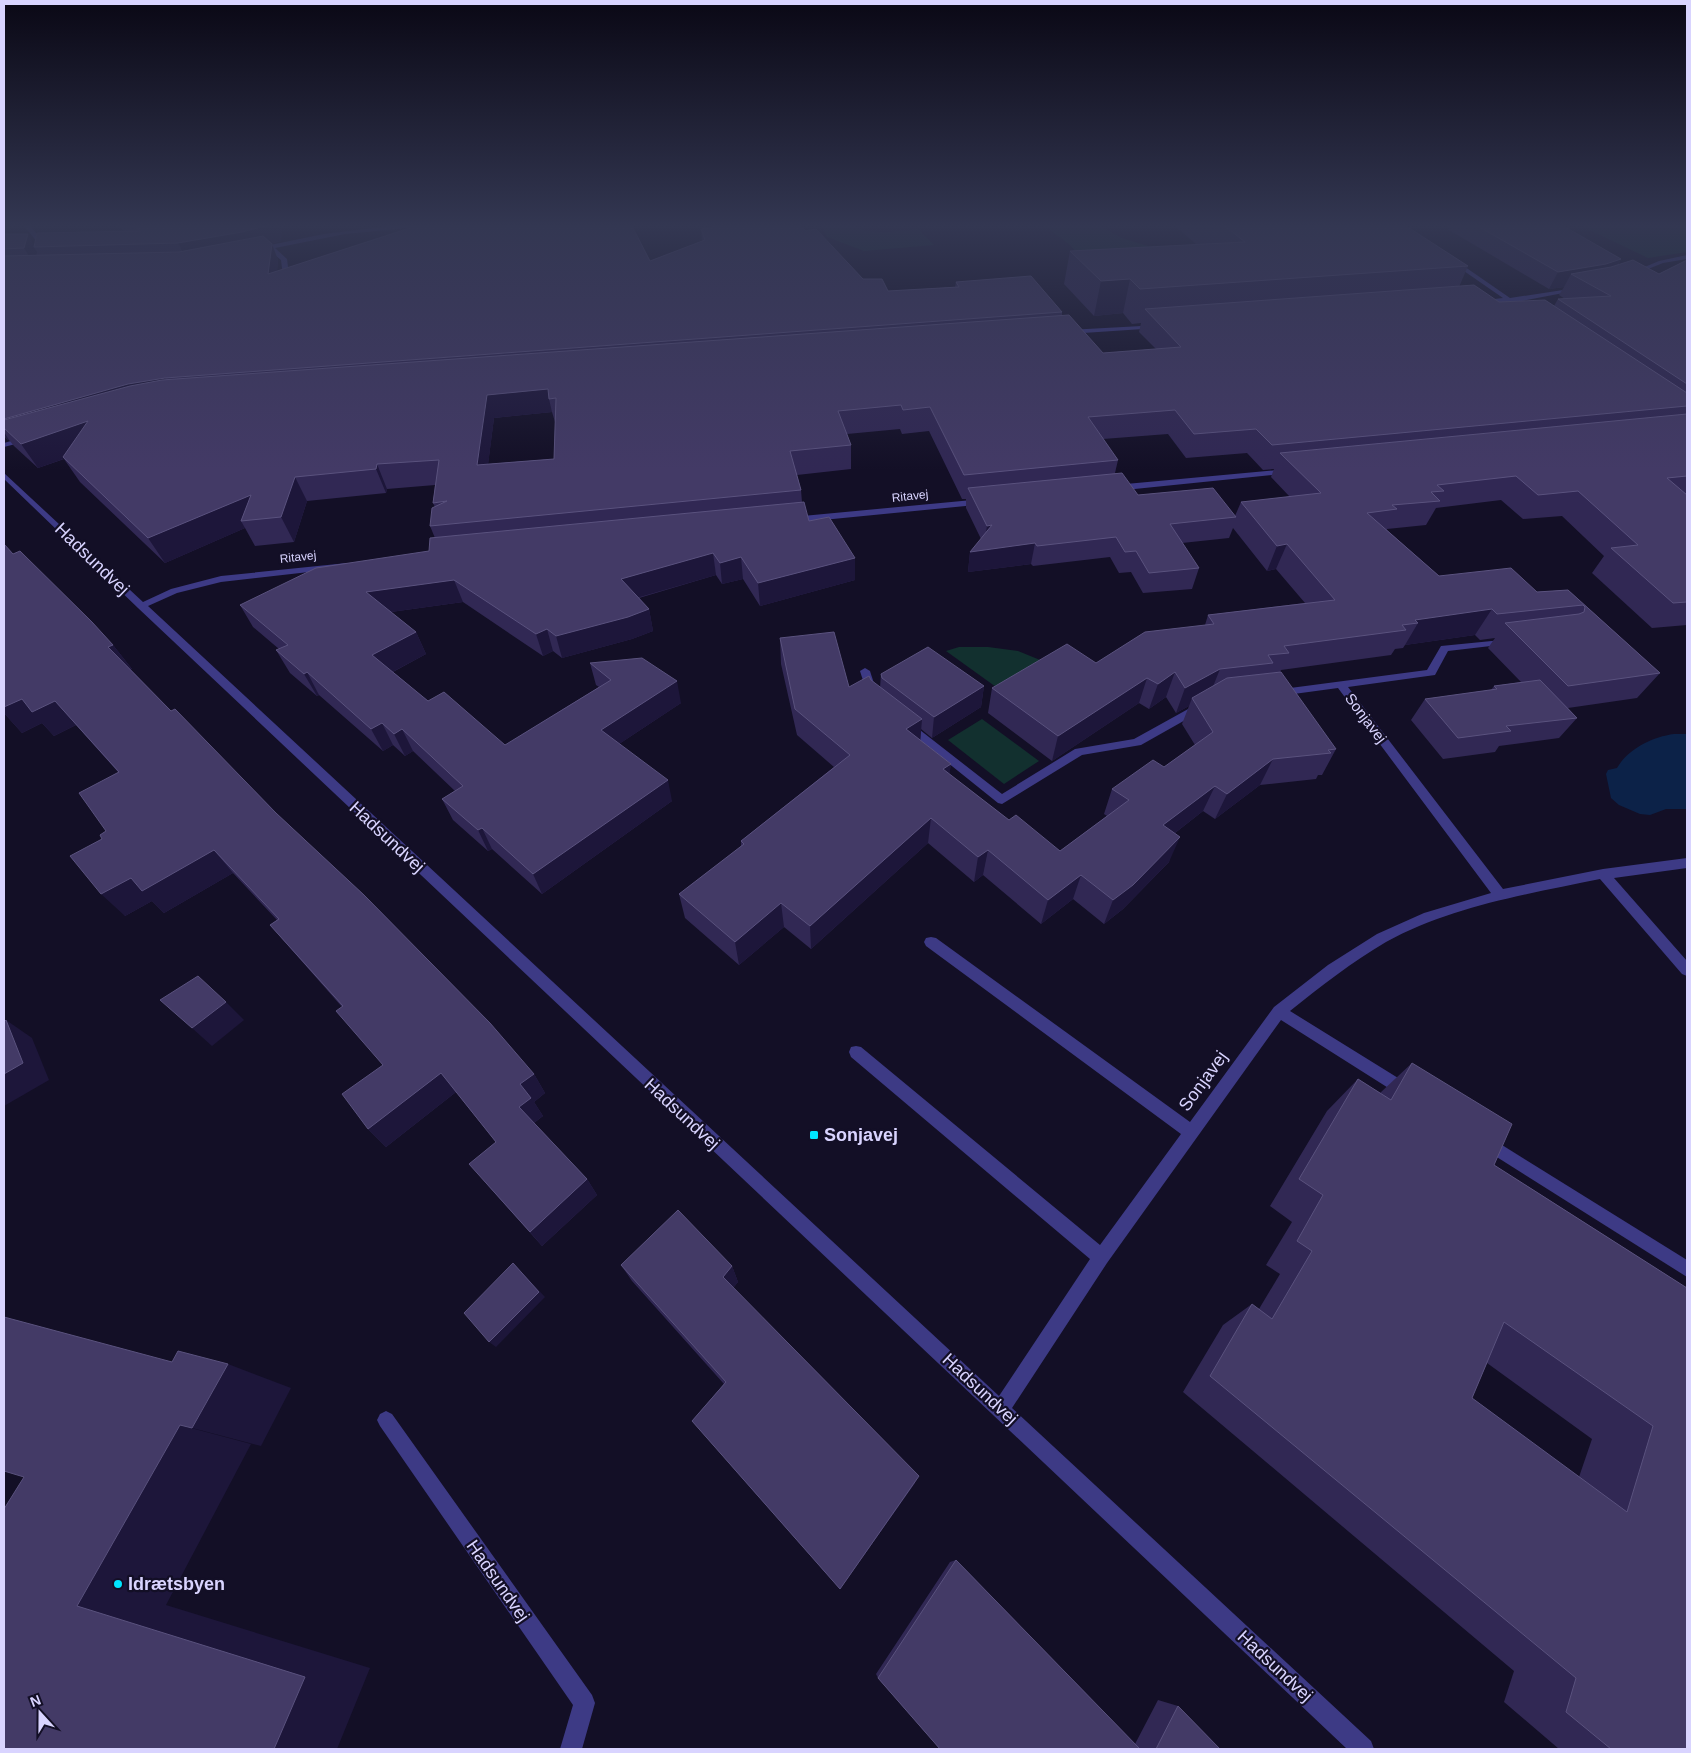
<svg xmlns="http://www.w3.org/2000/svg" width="1691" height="1753" font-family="Arial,sans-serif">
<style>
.green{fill:#12302f}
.water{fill:#0c2248}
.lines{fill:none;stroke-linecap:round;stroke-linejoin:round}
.minor{fill:#3d3a85;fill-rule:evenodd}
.wall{fill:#312854;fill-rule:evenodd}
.shaded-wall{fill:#1d163a}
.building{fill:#433a66;stroke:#5a527e;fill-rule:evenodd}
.poi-dot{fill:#00e5ff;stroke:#130f26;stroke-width:2}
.labels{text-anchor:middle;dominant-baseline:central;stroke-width:4.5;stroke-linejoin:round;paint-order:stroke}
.far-street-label{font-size:12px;fill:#d9d4ff;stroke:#130f26}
.street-label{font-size:15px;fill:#d9d4ff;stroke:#130f26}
.near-street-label{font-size:18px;fill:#d9d4ff;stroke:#130f26}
.near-poi-label{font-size:18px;font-weight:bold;fill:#d9d4ff;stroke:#130f26;text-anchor:start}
</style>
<rect width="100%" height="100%" fill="#130f26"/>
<g class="green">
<path d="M821 224H848L866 231 887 232 918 229 934 245 864 251 827 237Z"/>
<path d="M1042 224H1096L1122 238 1174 254 1101 281 1070 245Z"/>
<path d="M1577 224H1687V252L1648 258Z"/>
<path d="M959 647H988L1018 651 1050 664 1003 692 946 651Z"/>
<path d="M982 719 1039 761 1004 784 948 740Z"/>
</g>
<path class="water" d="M1674 734H1687V809H1666L1650 815 1640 814 1619 805 1611 798 1606 774 1608 770 1617 768C1628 749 1652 737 1674 734Z"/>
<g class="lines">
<g class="minor">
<path d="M23 224H29L46 246 45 252H41L40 246Z"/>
<path d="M406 224 438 225 345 234 275 248 287 259 289 275 296 282 293 284 283 276 281 260 269 250 257 253 254 251 270 245 324 234Z"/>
<path d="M1687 255V259L1663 263 1633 275 1628 274 1659 261Z"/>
<path d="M1451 260H1455L1510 298 1576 288 1579 290 1511 303 1479 304 1477 303V301L1503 298 1451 262Z"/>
<path d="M1160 325V327L1158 328 1068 334 1065 332 1068 330Z"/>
<path d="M28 436H31V440L4 447V443Z"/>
<path d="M1289 469H1292V473L1115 491 1111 488 1115 485Z"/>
<path d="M4 473 143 602 171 589 221 576 347 563 349 565 344 568 221 582 177 593 148 606 999 1396 1090 1259 851 1057 849 1052 851 1047 856 1046 861 1047 1100 1245 1181 1134 926 946 924 942 926 938 931 937 936 938 1190 1122 1274 1007 1328 965 1377 934 1424 913 1491 893 1338 688 1279 696 1275 694 1274 692 1275 690 1427 670 1441 646 1512 639 1513 641 1508 644 1448 651 1435 675 1348 687 1503 889 1603 869 1687 858V868L1614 878 1687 961V976L1682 974 1600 879C1528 894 1451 906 1386 942 1352 962 1321 986 1290 1011L1411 1086 1413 1091 1411 1096 1406 1098 1401 1096 1281 1020 1107 1263 1012 1408 1371 1741 1374 1749H1347L138 608 4 479Z"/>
<path d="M983 499 986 500V504L792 523 788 520 792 517Z"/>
<path d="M865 668 870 671 877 693 876 695 872 697 867 693 860 671Z"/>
<path d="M1199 703 1204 707 1203 710 1141 745 1082 755 1002 804 998 803 902 726 903 723H911L1002 794 1075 749 1134 739Z"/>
<path d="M1486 1135 1687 1260V1277L1481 1147 1478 1142 1481 1137Z"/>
<path d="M386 1411 392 1414 592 1695 595 1703 582 1749H560L573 1705 380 1426 377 1420 380 1414Z"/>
</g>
</g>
<g class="wall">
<path d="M116 224H282L281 241 271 244 278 260 277 271 650 261 702 241 701 229 863 279 888 291 955 287 956 282 1062 312V315L1103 353 1156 349 1139 332 1141 323 1132 324 1123 313 1094 316 1064 284 1070 251 1197 245 1173 224H1403L1468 266 1459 287 1499 302 1554 306 1558 299H1565L1559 295 1564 287 1549 289 1449 230 1450 228 1444 224H1560L1621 259 1618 265 1659 274 1687 260V625L1652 628 1592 573 1604 556 1562 516 1523 519 1501 500 1436 508 1426 525 1387 529V530L1439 576 1537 592 1568 590 1660 673 1637 698 1568 708 1577 718 1559 738 1499 746 1495 752 1443 759 1411 720 1425 699 1491 690 1494 686 1521 682 1488 648 1495 638 1480 640 1475 635 1405 645 1403 648 1395 649 1391 655 1281 670 1280 672 1336 749 1322 775H1318L1316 779 1260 785 1215 819 1203 811 1175 833 1169 862 1123 909 1104 924 1073 899 1041 924 983 875 974 882 928 843 811 949 784 927 739 965 685 918 679 894 741 847V841L834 767 797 735 781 664 780 638 849 687 871 680 880 688 881 674 984 686 981 707 932 738 921 729 920 740 951 764 949 774 1009 820 1060 851 1107 816 1104 814 1112 789 1164 767 1195 745 1182 724 1189 706 1176 713 1166 697 1149 709 1139 703 1052 761 988 713 992 688 1096 663 1205 625 1208 615 1305 603 1276 569 1267 571 1233 528 1229 538 1182 543 1199 568 1192 589 1143 593 1131 572 1119 573 1110 557 1033 566 1031 564 968 572 970 552 981 539 966 508V499H962L929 431 902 434 900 429 847 434 851 445V469L797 475 801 490 802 502 809 521 855 558V580L760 606 743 579 722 584 716 575 639 598 649 609 653 631 632 639 562 658 553 651 543 656 463 602 391 612 416 632 426 654 393 672 428 701 505 745 599 687 596 685 590 663 681 703 619 744 672 801 542 894 492 849 488 851 453 820 442 799 455 791 413 751 405 756 393 745 383 751 319 695 317 696 290 673 276 650 279 649 253 627 240 605 429 551 435 538 430 526 435 507 433 503 435 485 387 489 386 493 307 501 294 542 255 546 245 528 165 563 80 482 64 459 38 468 14 446 9 440H8L4 436V234L34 245 125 231ZM552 412 555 422 554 459 488 464 494 418ZM1168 434 1186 458 1247 453 1263 470 1274 469 1271 477 1290 497 1241 502 1235 516 1138 495 1115 473 1118 460 1103 439Z"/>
<path d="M4 544 13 554 113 645 132 669H130L171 711 276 813 534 1074 545 1093 534 1102 543 1116 534 1123 587 1179 597 1195 542 1246 484 1181 496 1142 456 1092 386 1147 368 1129 383 1065 342 1007 270 925 277 920 233 873 164 913 152 901 125 916 102 839 106 831 118 772 76 725 54 736 42 723 22 733 4 713Z"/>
<path d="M1412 1063 1494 1165 1687 1288V1749H1559L1504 1702 1514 1671 1183 1392 1223 1325 1252 1304 1259 1309 1280 1274 1266 1265 1292 1222 1270 1206 1327 1111 1358 1079 1380 1093ZM1487 1363 1592 1439 1579 1477 1472 1398Z"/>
<path d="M621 1265 732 1266 738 1282 733 1288 915 1483 840 1589 692 1421 724 1384 632 1281Z"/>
<path d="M956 1560 1135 1744 1158 1700 1178 1706 1220 1749H940L878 1678 876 1674 950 1562Z"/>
</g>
<g class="shaded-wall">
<path d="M273 224H282L281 241 250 249 187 260 178 243Z"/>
<path d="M28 234 35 247H34L37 252 34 264 24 248Z"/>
<path d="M272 244 278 260 275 291 268 274Z"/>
<path d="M1621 259 1611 276 1571 274 1564 287 1549 289 1558 272Z"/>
<path d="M1130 279 1123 313 1094 316 1101 281Z"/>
<path d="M165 378 175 396 4 428V419L128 384Z"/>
<path d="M548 389 549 399 552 412 494 418 485 489 477 465 487 395Z"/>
<path d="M88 421 103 445 38 468 21 444Z"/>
<path d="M4 432 9 440H8L4 435Z"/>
<path d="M377 464 387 489 386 493 376 469Z"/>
<path d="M295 477 307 501 294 542 281 517Z"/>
<path d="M251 495 241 521 245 528 165 563 148 538Z"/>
<path d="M992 525 984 546 987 526Z"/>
<path d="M1035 543 1031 564 968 572 970 552Z"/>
<path d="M1287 544 1276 569 1267 571 1277 546Z"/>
<path d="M713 553 716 575 626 601 621 579Z"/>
<path d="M741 557 743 579 722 584 720 563Z"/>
<path d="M855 558V580L760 606 758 583Z"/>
<path d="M454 580 463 602 376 614 366 592Z"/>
<path d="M649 609 653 631 632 639 562 658 556 636Z"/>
<path d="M1492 609 1475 635 1405 645 1418 623 1415 620Z"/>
<path d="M547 629 553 651 543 656 536 634Z"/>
<path d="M416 632 426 654 383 677 372 655Z"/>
<path d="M113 645 132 669 127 671 108 647Z"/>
<path d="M1220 669 1210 694 1192 698 1189 706 1176 713 1185 688Z"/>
<path d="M307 672 319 695 317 696 304 674Z"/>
<path d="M1175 672 1166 697 1149 709 1158 684Z"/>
<path d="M1147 678 1139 703 1052 761 1058 736Z"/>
<path d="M677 681 681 703 607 752 601 730Z"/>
<path d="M984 686 981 707 932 738 934 717Z"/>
<path d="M22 699 55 701 76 725 54 736 42 723 22 733 4 713V707Z"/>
<path d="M922 719 920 745 906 729Z"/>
<path d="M382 723 393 745 383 751 371 729Z"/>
<path d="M402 729 413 751 405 756 394 734Z"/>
<path d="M1273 759 1260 785 1215 819 1227 794Z"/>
<path d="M951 764 947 790 943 769Z"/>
<path d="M668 780 672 801 542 894 533 874Z"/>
<path d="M1215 786 1203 811 1153 850 1163 825Z"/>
<path d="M931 818 928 843 811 949 810 926Z"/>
<path d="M482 828 492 849 488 851 478 830Z"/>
<path d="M1180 837 1169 862 1123 909 1104 924 1113 900Z"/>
<path d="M214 850 233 873 164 913 152 901 125 916 101 894 131 878Z"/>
<path d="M988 850 983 875 974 882 978 857Z"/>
<path d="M1081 875 1073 899 1041 924 1048 900Z"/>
<path d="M781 903 784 927 739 965 735 942Z"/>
<path d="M226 1002 244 1020 212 1046 192 1028Z"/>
<path d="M6 1020 32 1038 49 1080 4 1106V1074Z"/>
<path d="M441 1073 456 1092 386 1147 368 1129Z"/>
<path d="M534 1074 545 1093 534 1102 543 1116 531 1125 519 1107 520 1084Z"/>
<path d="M587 1179 597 1195 542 1246 530 1232Z"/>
<path d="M513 1263 545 1297 496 1347 489 1342Z"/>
<path d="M732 1266 738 1282 729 1293 723 1277Z"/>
<path d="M228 1364 291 1388 261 1446 192 1428Z"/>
<path d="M180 1425 251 1444 166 1605 370 1668 337 1749H274L77 1606Z"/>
<path d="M919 1476 915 1483 840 1589Z"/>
</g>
<g class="building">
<path d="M131 224H273L242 232 178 243 34 247 37 233 140 231Z"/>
<path d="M422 224H631L650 261 705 240 701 229 729 224H798L806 231 816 229 863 279H882L888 291 959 287 956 282 1031 276 1062 312 165 378 128 384 4 419V256L179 252 263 236 272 244 268 274Z"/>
<path d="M1222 224H1403L1468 266 1140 289 1130 279 1101 281 1070 251 1245 242Z"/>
<path d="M1474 224H1560L1621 259 1606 264 1558 272Z"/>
<path d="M4 234H28L24 248 4 249Z"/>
<path d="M1633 260 1659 274 1687 260V384L1558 299 1611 296 1571 274 1611 267Z"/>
<path d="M1474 285 1499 302 1545 300 1687 393V406L1272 445 1256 429 1194 434 1175 410 1088 417 1118 460 964 475 930 407 903 410 901 405 838 411 851 445 790 451 801 490 430 526 432 508 447 501 433 503 439 460 377 464 376 469 295 477 281 517 241 521 251 495 148 538 63 457 88 421 21 444 4 428V420L130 386 162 380 1069 315 1103 353 1181 347 1145 309ZM548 389 549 399 556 398 554 459 477 465 487 395Z"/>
<path d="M1687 414V476L1667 478 1687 495V602L1673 603 1611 548 1638 545 1578 491 1538 495 1516 476 1437 485 1444 491 1431 492 1440 501 1392 505 1397 509 1367 513 1439 576 1511 568 1537 592 1568 590 1660 673 1568 686 1505 623 1579 614 1584 612 1585 607 1583 605 1497 614 1492 609 1415 620 1418 623 1402 625 1406 630 1284 646 1289 653 1268 655 1273 663 1220 669 1185 688 1175 672 1158 684 1147 678 1058 736 992 688 1067 644 1096 663 1145 632 1214 624 1208 615 1335 600 1287 544 1277 546 1241 502 1321 493 1280 453Z"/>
<path d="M1122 473 1138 495 1213 488 1236 517 1170 524 1199 568 1149 573 1136 551 1125 552 1116 537 1037 546 1035 543 970 552 992 525 987 526 968 488Z"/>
<path d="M804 502 809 521 829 517 855 558 758 583 741 557 720 563 713 553 621 579 649 609 628 617 556 636 547 629 536 634 454 580 366 592 416 632 372 655 428 701 444 692 505 745 611 680 590 663 642 658 677 681 601 730 668 780 533 874 482 828 478 830 442 799 463 786 402 729 394 734 382 723 371 729 307 672 304 674 276 650 288 645 240 605 316 568 429 551 430 538Z"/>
<path d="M4 544 13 554 20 551 92 622 113 645 108 647 171 711 175 709 276 813 364 895 490 1023 534 1074 520 1084 531 1098 519 1107 587 1179 530 1232 469 1164 496 1142 441 1073 368 1129 342 1094 383 1065 336 1011 343 1006 270 925 279 919 214 850 142 891 131 878 101 894 70 856 102 839 100 835 106 831 79 793 119 772 55 701 32 712 22 699 4 707Z"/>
<path d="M834 632 849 687 869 676 871 680 922 719 906 729 951 764 943 769 1009 820 1016 815 1060 851 1129 800 1112 789 1153 760 1164 767 1213 732 1192 698 1227 678 1281 672 1336 749 1328 750 1331 753 1273 759 1227 794 1215 786 1163 825 1180 837 1133 885 1113 900 1081 875 1048 900 988 850 978 857 931 818 810 926 781 903 735 942 679 894 744 844 741 841 850 755 795 709 780 638Z"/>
<path d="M928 647 984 686 934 717 882 678 881 674Z"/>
<path d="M1540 680 1577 718 1506 726 1511 731 1458 738 1425 699 1497 689 1494 686Z"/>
<path d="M198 976 226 1002 192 1028 160 1000Z"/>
<path d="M6 1020 23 1063 4 1074V1022Z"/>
<path d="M1412 1063 1512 1124 1494 1165 1687 1288V1749H1611L1566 1712 1576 1678 1210 1376 1252 1304 1272 1319 1312 1251 1297 1241 1323 1195 1299 1179 1358 1079 1391 1100ZM1504 1322 1653 1426 1627 1512 1472 1398Z"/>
<path d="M678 1210 732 1266 723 1277 919 1476 840 1589 692 1421 726 1382 621 1265Z"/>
<path d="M513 1263 539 1292 489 1342 464 1313Z"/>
<path d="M4 1317 172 1362 178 1351 228 1364 192 1428 180 1425 77 1606 305 1677 274 1749H4V1509L24 1477 4 1471Z"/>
<path d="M956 1560 1140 1749H940L878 1678Z"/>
<path d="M1178 1706 1220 1749H1156Z"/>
</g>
<linearGradient id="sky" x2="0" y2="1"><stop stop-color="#0a0815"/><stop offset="0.48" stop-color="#333752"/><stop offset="1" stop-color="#333752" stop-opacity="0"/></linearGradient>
<rect width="1691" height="470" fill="url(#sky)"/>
<g class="poi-dot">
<rect x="809" y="1130" width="10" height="10" rx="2.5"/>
<circle cx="118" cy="1584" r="5"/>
</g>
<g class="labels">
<g class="far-street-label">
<text transform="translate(910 496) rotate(-6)">Ritavej</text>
<text transform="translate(298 557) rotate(-6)">Ritavej</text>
</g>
<g class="street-label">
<text transform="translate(1366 718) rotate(53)">Sonjavej</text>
</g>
<g class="near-street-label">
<text transform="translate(92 559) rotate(44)">Hadsundvej</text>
<text transform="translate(387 837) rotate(43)">Hadsundvej</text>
<text transform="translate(1203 1081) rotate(-54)">Sonjavej</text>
<text transform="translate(682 1114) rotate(43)">Hadsundvej</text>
<text transform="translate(980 1389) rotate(43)">Hadsundvej</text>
<text transform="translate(498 1581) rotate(55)">Hadsundvej</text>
<text transform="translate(1275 1666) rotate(43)">Hadsundvej</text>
</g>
<g class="near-poi-label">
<text x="824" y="1135">Sonjavej</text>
<text x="128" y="1584">Idrætsbyen</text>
</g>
</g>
<rect width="1691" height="1753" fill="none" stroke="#d9d4ff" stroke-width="10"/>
<g transform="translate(40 1713) rotate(339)" stroke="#130f26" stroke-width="4" paint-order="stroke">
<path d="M0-4L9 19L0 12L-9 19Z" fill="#d9d4ff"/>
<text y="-8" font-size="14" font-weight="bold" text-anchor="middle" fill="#d9d4ff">N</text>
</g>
</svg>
